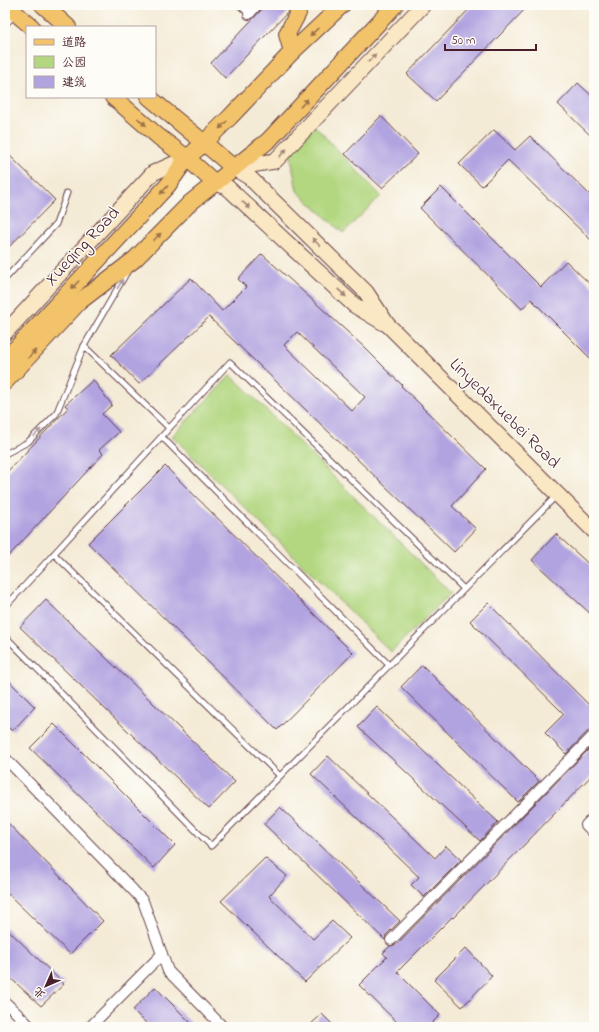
<svg xmlns="http://www.w3.org/2000/svg" width="599" height="1032" font-family="'Indie Flower','LXGW WenKai TC',sans-serif">
<style>
.green{fill:#b2d780;stroke:#7e7b56}
.building{fill:#b1a2e0;fill-rule:evenodd}
.lines{fill:none;stroke-linecap:round;stroke-linejoin:round}
.lane-casing{stroke:#643e45;stroke-width:7}
.street-casing{stroke:#643e45;stroke-width:12}
.secondary-casing{stroke:#643e45;stroke-width:17}
.primary-casing{stroke:#643e45;stroke-width:18}
.lane{stroke:#fff;stroke-width:5}
.street{stroke:#fff;stroke-width:10}
.secondary{stroke:#fae7c3;stroke-width:15}
.primary{stroke:#f2c36a;stroke-width:16}
.oneway{fill:#9e714a}
.oneway2{fill:#a28377}
.oneway3{fill:#ae9aa0}
.labels{text-anchor:middle;dominant-baseline:central;stroke-width:3;stroke-linejoin:round;paint-order:stroke}
.street-label{font-size:18px;fill:#4a1f2b;stroke:#fdfcf7}
</style>
<rect width="100%" height="100%" fill="#fdfcf7"/>
<filter id="ink" filterUnits="userSpaceOnUse"><feTurbulence type="fractalNoise" baseFrequency=".025" numOctaves="2"/><feDisplacementMap in="SourceGraphic" scale="8" xChannelSelector="R" yChannelSelector="G"/><feConvolveMatrix kernelMatrix="1 2 1 2 8 2 1 2 1" color-interpolation-filters="sRGB"/></filter>
<filter id="wash" filterUnits="userSpaceOnUse"><feTurbulence type="fractalNoise" baseFrequency=".012" numOctaves="4" result="noise"/><feDisplacementMap in="SourceGraphic" scale="16" xChannelSelector="R" yChannelSelector="G"/><feGaussianBlur stdDeviation="0.9" result="paint"/><feColorMatrix in="noise" values="0 0 0 0 0 0 0 0 0 0 0 0 0 0 0 0 0 1.4 0 .05"/><feComposite in="paint" operator="in"/></filter>
<g filter="url(#wash)">
<rect width="100%" height="100%" fill="#f4ebd6"/>
<g class="green">
<path d="M315 126 381 196 343 233 297 191 290 153Z"/>
<path d="M231 375 451 593 391 652 172 436Z"/>
</g>
<g id="blocks">
<g class="building">
<path d="M266 5H293L288 12 225 78 211 63Z"/>
<path d="M473 5H529L436 101 407 74Z"/>
<path d="M578 83 594 98V139L558 104Z"/>
<path d="M381 116 418 154 382 188 345 154Z"/>
<path d="M494 130 515 150 530 136 594 199V243L508 160 482 186 459 164Z"/>
<path d="M5 151 55 200 5 251Z"/>
<path d="M441 187 541 287 566 261 594 288V362L531 299 522 309 420 208Z"/>
<path d="M262 254 364 347 385 368H384L402 385 401 386 423 407H422L486 469 452 506 476 529 454 552 209 317 139 384 111 355 191 278 222 311 246 287 238 279ZM297 332 365 397 352 411 284 345Z"/>
<path d="M93 380 112 405 102 414 119 432 99 450 103 454 5 560V474L68 408 65 405Z"/>
<path d="M165 466 353 653 277 730 88 543Z"/>
<path d="M556 534 594 569V617L532 560Z"/>
<path d="M46 600 235 782 209 809 20 627Z"/>
<path d="M488 603 594 710V729L589 730 566 754 545 733 564 714 470 621Z"/>
<path d="M422 665 539 781 518 802 401 687Z"/>
<path d="M5 677 35 707 12 731 5 724Z"/>
<path d="M377 707 498 822 480 841 358 727Z"/>
<path d="M54 724 175 845 154 868 30 748Z"/>
<path d="M594 744V773L453 918 452 917 397 972 440 1015 428 1027H402L359 985 387 957 383 953 390 946 396 945Z"/>
<path d="M328 756 435 858 446 846 461 860 424 897 411 885 419 877 311 774Z"/>
<path d="M280 807 400 921 386 935 385 940 264 824Z"/>
<path d="M5 820 103 921 70 954 5 891Z"/>
<path d="M265 858 287 876 269 896 313 939 332 921 350 938 305 982 221 901Z"/>
<path d="M5 927 64 984 41 1006 5 973Z"/>
<path d="M466 948 492 976 462 1007 434 980Z"/>
<path d="M155 987 195 1027H150L133 1010Z"/>
<path d="M322 1014 335 1027H308Z"/>
</g>
</g>
</g>
<g filter="url(#ink)">
<use href="#blocks" fill-opacity="0" stroke="#643e45" stroke-width="1"/>
<g class="lines">
<g class="lane-casing">
<g id="lane">
<path d="M239 5 249 14"/>
<path d="M5 25 15 14"/>
<path d="M5 279 56 224 67 193"/>
<path d="M84 346 169 428"/>
<path d="M162 437 389 665"/>
<path d="M5 454 28 442 56 414 84 346 127 272"/>
<path d="M54 554 280 776"/>
<path d="M5 607 230 362 464 589"/>
<path d="M5 636 211 846 557 495"/>
</g>
</g>
<g class="street-casing">
<g id="street">
<path d="M249 14 257 5"/>
<path d="M5 758 133 890 143 901 168 971 223 1027"/>
<path d="M594 817 586 825 594 833"/>
<path d="M391 940 594 735"/>
<path d="M5 1002 31 1027"/>
<path d="M90 1027 162 954"/>
</g>
</g>
<g class="secondary-casing">
<g id="secondary">
<path d="M234 168 249 177 366 292 387 324 594 531"/>
<path d="M234 168 275 161 423 5"/>
<path d="M215 183 227 187 354 305 384 323"/>
<path d="M5 333 153 173 187 158"/>
</g>
</g>
<g class="primary-casing">
<g id="primary">
<path d="M6 5 32 27"/>
<path d="M43 5 68 27"/>
<path d="M292 52 287 34 298 13"/>
<path d="M113 97 159 137 187 158 215 183"/>
<path d="M149 97C177 121 206 144 234 168"/>
<path d="M5 360 168 185 187 158 204 143 230 117 292 52 342 5"/>
<path d="M5 382 79 302 135 259 190 203 269 140 395 5"/>
</g>
</g>
<use href="#lane" class="lane"/>
<use href="#street" class="street"/>
<use href="#secondary" class="secondary"/>
<use href="#primary" class="primary"/>
</g>
<defs><path id="oneway-solid" d="M-6-.8H1V-3.2L6.5 0L1 3.2V.8H-6Z"/></defs>
<g class="oneway">
<use href="#oneway-solid" transform="translate(314 32) rotate(137)"/>
<use href="#oneway-solid" transform="translate(304 103) rotate(-47)"/>
<use href="#oneway-solid" transform="translate(142 122) rotate(41)"/>
<use href="#oneway-solid" transform="translate(223 125) rotate(135)"/>
<use href="#oneway-solid" transform="translate(164 190) rotate(133)"/>
<use href="#oneway-solid" transform="translate(157 237) rotate(-45)"/>
<use href="#oneway-solid" transform="translate(75 285) rotate(133)"/>
<use href="#oneway-solid" transform="translate(32 354) rotate(-47)"/>
</g>
<g class="oneway2">
<use href="#oneway-solid" transform="translate(372 58) rotate(-47)"/>
<use href="#oneway-solid" transform="translate(283 153) rotate(-47)"/>
<use href="#oneway-solid" transform="translate(246 205) rotate(43)"/>
<use href="#oneway-solid" transform="translate(316 242) rotate(-135)"/>
<use href="#oneway-solid" transform="translate(342 293) rotate(43)"/>
</g>
<g class="oneway3">
<use href="#oneway-solid" transform="translate(120 284) rotate(-60)"/>
<use href="#oneway-solid" transform="translate(37 433) rotate(-45)"/>
</g>
</g>
<g class="labels">
<g class="street-label">
<text transform="translate(83 247) rotate(-47)">Xueqing Road</text>
<text transform="translate(504 414) rotate(45)">Linyedaxuebei Road</text>
</g>
</g>
<rect width="599" height="1032" fill="none" stroke="#fdfcf7" stroke-width="20"/>
<rect x="26" y="26" width="130" height="72" fill="#fdfcf7" stroke="#b5a4a5"/>
<rect x="34" y="39" width="20" height="6" fill="#f2c36a" stroke="#b5a4a5"/>
<text x="62" y="46" font-size="12" fill="#4a1f2b">道路</text>
<rect x="34" y="56" width="20" height="12" fill="#b2d780" stroke="#b5a4a5"/>
<text x="62" y="66" font-size="12" fill="#4a1f2b">公园</text>
<rect x="34" y="76" width="20" height="12" fill="#b1a2e0" stroke="#b5a4a5"/>
<text x="62" y="86" font-size="12" fill="#4a1f2b">建筑</text>
<g transform="translate(46 986) rotate(225)" stroke="#fdfcf7" stroke-width="3" paint-order="stroke">
<path d="M0-3L7 15L0 10L-7 15Z" fill="#4a1f2b"/>
<text y="-6" font-size="11" font-weight="bold" text-anchor="middle" fill="#4a1f2b">北</text>
</g>
<path d="M445 44v6h91v-6" fill="none" stroke="#4a1f2b" stroke-width="2"/>
<text x="451" y="44" font-size="12" fill="#4a1f2b" stroke="#fdfcf7" stroke-width="3" paint-order="stroke">50 m</text>
</svg>
